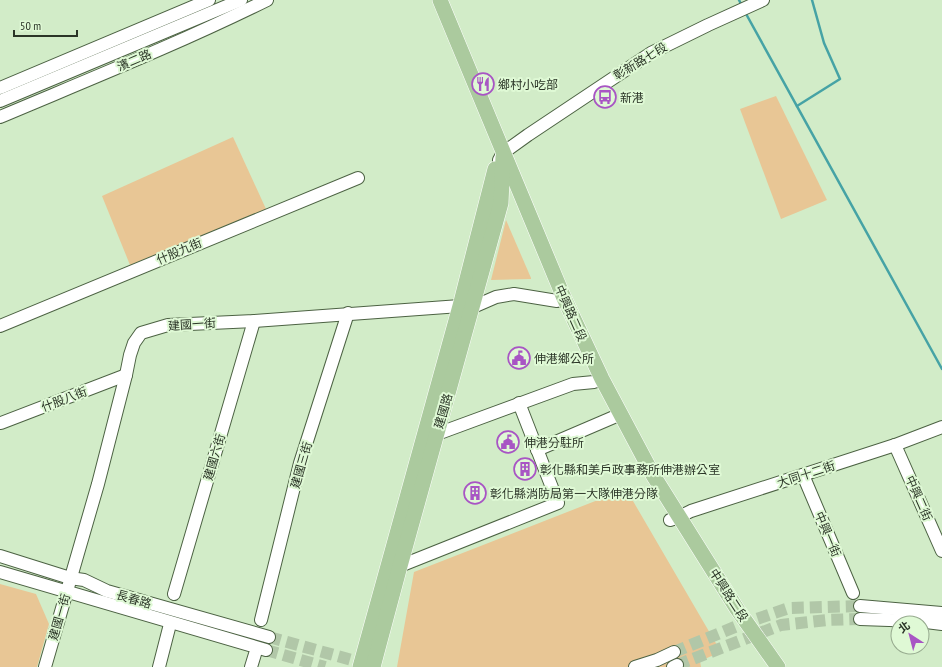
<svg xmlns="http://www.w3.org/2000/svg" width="942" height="667" font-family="'PT Sans Narrow','Noto Sans TC',sans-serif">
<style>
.green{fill:#e8c695}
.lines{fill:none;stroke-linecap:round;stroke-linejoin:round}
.stream{stroke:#46a3a5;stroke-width:2.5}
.minor-tunnel{stroke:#b1c7a8;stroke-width:12;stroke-dasharray:12 6;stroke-linecap:butt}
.minor-casing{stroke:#4c6243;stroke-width:14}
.major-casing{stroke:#fff;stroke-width:16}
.minor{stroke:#fff;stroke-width:12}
.major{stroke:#abca9e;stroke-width:15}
.labels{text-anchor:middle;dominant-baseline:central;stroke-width:4;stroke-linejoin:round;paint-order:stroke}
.street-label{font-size:12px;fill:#2b3527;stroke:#dff9d5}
.poi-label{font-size:12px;fill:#2b3527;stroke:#dff9d5;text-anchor:start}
</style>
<rect width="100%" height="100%" fill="#d2ecc8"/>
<g class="green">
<path d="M776 96 827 200 781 219 740 109Z"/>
<path d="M233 137 266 209 130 265 102 196Z"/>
<path d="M506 220 531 278V279L491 280Z"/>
<path d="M626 489 721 652 700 661 701 667H397L414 572Z"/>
<path d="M0 584 36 594 49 624 37 667H0Z"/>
</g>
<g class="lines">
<g class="stream">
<path d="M739 0 742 6"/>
<path d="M745 12 942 369"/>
<path d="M797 106 840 79 824 43 812 0"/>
</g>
<g class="minor-tunnel">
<path d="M269 637 370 665"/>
<path d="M266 650 325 667"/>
<path d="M674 652 742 624 789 608 860 606"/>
<path d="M677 665 781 625 827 620 860 619"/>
</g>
<g class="minor-casing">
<g id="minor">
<path d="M0 88 209 0"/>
<path d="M0 101 241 0"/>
<path d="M0 117C90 79 180 43 267 0"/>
<path d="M499 160 503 153 528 135 651 53 708 25 763 0"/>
<path d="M0 326 358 178"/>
<path d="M1 423 126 375"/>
<path d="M437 434 573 384 594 382 602 379"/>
<path d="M895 445 942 551"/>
<path d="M537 450 621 414"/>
<path d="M803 475 853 593"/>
<path d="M670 520 679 517 691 511 895 445 942 427"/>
<path d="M0 556 70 578 84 580 107 591 269 637"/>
<path d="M400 566 558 503 519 403"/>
<path d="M0 572 266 650"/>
<path d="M174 594 254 321"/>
<path d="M860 606 942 613"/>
<path d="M860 619 918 621 942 624"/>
<path d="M261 620 300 463 348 313"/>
<path d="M45 667 98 484 126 375 130 355 134 343 141 333 168 325 254 321 460 306 473 307 496 297 514 294 557 301 564 298"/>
<path d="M159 667 169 628"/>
<path d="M251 667 255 654"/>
<path d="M635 667 657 660 674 652"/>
<path d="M673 667 677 665"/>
</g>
</g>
<g class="major-casing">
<g id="major">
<path d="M440 0 564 298 602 379 653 475 737 609 778 667"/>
<path d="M360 667 460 306 495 169"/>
<path d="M373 667 400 566 501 203 503 157"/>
</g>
</g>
<use href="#minor" class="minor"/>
<use href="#major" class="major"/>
</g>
<defs>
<g id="restaurant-ring" transform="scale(1.15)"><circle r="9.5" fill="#dff9d5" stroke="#a855c4" stroke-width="1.5"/><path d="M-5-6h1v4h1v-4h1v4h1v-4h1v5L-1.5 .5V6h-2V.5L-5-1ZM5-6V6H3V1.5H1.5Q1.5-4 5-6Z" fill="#a855c4"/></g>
<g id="bus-ring" transform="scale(1.15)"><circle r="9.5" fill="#dff9d5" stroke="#a855c4" stroke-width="1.5"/><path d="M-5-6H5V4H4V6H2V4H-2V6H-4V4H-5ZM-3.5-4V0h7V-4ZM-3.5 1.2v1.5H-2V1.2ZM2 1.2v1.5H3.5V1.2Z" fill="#a855c4"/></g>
<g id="civic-ring" transform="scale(1.15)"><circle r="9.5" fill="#dff9d5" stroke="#a855c4" stroke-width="1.5"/><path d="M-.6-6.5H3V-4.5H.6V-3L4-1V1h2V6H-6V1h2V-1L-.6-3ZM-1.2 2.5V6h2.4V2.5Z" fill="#a855c4"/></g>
<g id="building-ring" transform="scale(1.15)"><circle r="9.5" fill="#dff9d5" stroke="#a855c4" stroke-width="1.5"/><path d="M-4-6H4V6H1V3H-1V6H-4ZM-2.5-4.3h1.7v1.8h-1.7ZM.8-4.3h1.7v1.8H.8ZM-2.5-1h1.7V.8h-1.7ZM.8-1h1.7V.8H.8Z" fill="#a855c4"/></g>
</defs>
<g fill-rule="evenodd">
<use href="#restaurant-ring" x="483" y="84"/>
<use href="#bus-ring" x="605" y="97"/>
<use href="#civic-ring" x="519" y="358"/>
<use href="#civic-ring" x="508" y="442"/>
<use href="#building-ring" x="525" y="469"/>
<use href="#building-ring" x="475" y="493"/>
</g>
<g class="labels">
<g class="street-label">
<text transform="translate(134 60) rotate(-23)">濱二路</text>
<text transform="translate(640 61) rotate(-31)">彰新路七段</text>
<text transform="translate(179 251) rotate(-23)">什股九街</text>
<text transform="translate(571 313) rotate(66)">中興路二段</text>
<text transform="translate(192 324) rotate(-4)">建國一街</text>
<text transform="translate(64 399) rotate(-21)">什股八街</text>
<text transform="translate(443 411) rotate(-74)">建國路</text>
<text transform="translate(214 457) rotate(-74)">建國六街</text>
<text transform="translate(301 465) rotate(-74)">建國三街</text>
<text transform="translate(806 474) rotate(-18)">大同十二街</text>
<text transform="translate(919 498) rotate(66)">中興二街</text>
<text transform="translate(828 534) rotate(67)">中興一街</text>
<text transform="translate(729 595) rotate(57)">中興路二段</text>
<text transform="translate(134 599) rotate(16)">長春路</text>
<text transform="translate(59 617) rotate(-74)">建國一街</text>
</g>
<g class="poi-label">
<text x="498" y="84">鄉村小吃部</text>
<text x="620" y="97">新港</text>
<text x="534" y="358">伸港鄉公所</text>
<text x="524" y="442">伸港分駐所</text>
<text x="540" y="469">彰化縣和美戶政事務所伸港辦公室</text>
<text x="490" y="493">彰化縣消防局第一大隊伸港分隊</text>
</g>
</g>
<g transform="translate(910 635) rotate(324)"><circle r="19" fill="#dff9d5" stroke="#97ab8f"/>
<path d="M0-3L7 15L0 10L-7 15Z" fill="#a855c4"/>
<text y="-6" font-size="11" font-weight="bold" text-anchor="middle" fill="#2b3527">北</text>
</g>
<path d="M14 30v6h63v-6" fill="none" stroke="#2b3527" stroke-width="2"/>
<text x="20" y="30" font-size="12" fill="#2b3527" stroke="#dff9d5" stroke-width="3" paint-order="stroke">50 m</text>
</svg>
